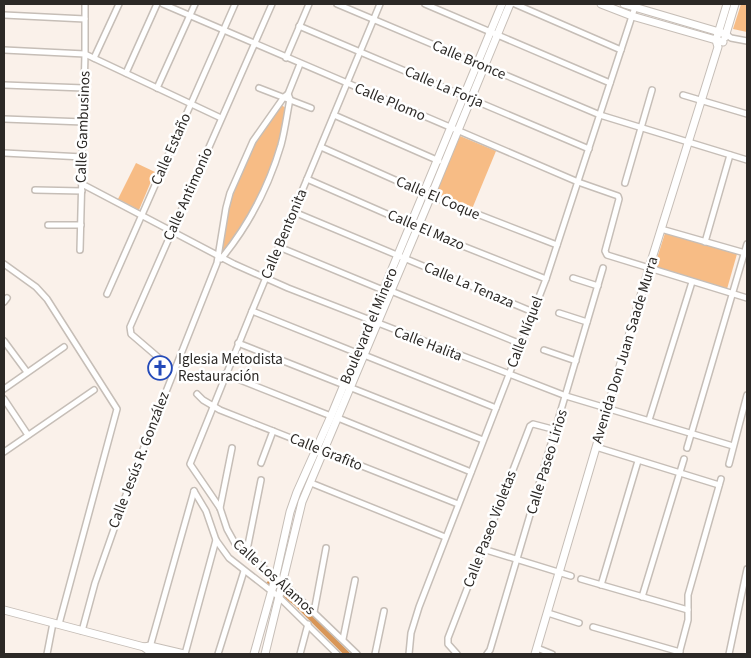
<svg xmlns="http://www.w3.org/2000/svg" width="751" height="658" font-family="'Source Sans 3',sans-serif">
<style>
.green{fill:#f7bc85}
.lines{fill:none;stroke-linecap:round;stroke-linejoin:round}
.canal{stroke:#d89658;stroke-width:5.5}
.street-casing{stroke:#c6beb7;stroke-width:8}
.secondary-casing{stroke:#c6beb7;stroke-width:9}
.street{stroke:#fff;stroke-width:5}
.secondary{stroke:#fff;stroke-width:7}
.labels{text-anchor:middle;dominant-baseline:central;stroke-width:5;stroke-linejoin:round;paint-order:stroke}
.street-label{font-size:15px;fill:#2c2926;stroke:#fff}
.poi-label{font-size:15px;fill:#2c2926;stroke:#fff;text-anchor:start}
</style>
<rect width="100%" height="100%" fill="#faf1ea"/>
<g class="green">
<path d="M741 4H747V32L733 29Z"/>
<path d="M281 105 286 108 280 144 251 216 227 251H221L230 202 256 139Z"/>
<path d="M460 136 496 151 472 209 435 195Z"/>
<path d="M136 163 155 172 139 210 118 199Z"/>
<path d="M665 233 737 254 727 289 654 268Z"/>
</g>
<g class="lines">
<path class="canal" d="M269 584 296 603 347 654"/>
<g class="street-casing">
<g id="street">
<path d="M163 4 578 182 618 196 619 199 605 251 607 255 747 298"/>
<path d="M337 4 600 115 747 160"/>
<path d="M425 4 610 83"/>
<path d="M515 4 621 50"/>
<path d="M4 15 85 19"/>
<path d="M299 26 589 149"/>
<path d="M726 34 731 38 747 41"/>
<path d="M4 50 85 54 221 118"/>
<path d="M94 58 119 4"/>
<path d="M286 58 309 4"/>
<path d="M126 73 157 4"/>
<path d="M4 85 84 88"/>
<path d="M157 88 195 4"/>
<path d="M259 88 311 108"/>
<path d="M683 95 747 114"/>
<path d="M334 115 439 161"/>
<path d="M4 119 84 122"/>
<path d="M321 147 431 196 557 245"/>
<path d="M4 153 83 157"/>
<path d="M307 179 435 235 546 279"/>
<path d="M625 183 652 90"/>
<path d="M82 184 234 264 288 288 566 396 733 446"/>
<path d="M35 190 82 191"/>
<path d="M294 212 533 312"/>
<path d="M48 225H81"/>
<path d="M661 229 745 253"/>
<path d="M705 242 730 155"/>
<path d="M279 247 383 290"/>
<path d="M80 250 85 54V4"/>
<path d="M221 259C248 226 269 186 281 145 285 130 287 114 290 99L288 94"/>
<path d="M4 264 36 287 47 299 117 409 59 624"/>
<path d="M573 278 598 286"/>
<path d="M391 291 521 344"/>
<path d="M107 294 235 4"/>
<path d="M4 302 7 298"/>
<path d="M252 311 357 353"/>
<path d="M559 313 587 322"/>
<path d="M4 341 27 372"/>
<path d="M238 343 483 440"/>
<path d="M544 350 576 361"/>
<path d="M364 355 496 408"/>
<path d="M173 370 131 334 130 327 272 4"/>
<path d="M225 374 331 416"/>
<path d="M4 389 64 347"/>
<path d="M197 394 203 400 220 410 458 504"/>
<path d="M4 399 28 435"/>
<path d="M338 418 471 472"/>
<path d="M649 420 692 282"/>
<path d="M596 447 719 485"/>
<path d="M687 448 747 244"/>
<path d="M4 452 94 390"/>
<path d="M261 463 273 431"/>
<path d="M729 464 747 395"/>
<path d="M311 483 445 537"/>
<path d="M194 491 206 511 216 540 229 558 279 597 337 654"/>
<path d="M220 508 232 448"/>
<path d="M483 549 571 576"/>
<path d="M246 555 261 480"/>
<path d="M581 579 688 610"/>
<path d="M601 585 638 461"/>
<path d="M642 597 684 459"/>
<path d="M314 612 326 548"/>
<path d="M548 613 579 623"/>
<path d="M593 627 680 652"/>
<path d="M82 631 95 583 133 475 217 263 226 208 230 193 253 141 284 97 288 94 300 64"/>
<path d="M343 639 355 580"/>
<path d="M150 647 194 491"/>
<path d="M537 648 552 654"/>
<path d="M47 654 53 623"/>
<path d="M185 654 216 540"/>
<path d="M218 654 244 571"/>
<path d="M300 654 308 624"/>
<path d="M357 654 283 583 237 547 227 529 220 508 190 464 252 311 380 4"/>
<path d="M375 654 384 611"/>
<path d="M409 654 411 633 419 607 546 279 635 7"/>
<path d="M457 654 448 644V638L530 426 533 424 556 430"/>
<path d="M487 654 490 650 603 268"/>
<path d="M679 654 688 620V595L721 479"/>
<path d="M729 654 747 569"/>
</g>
</g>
<g class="secondary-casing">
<g id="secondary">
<path d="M601 4 632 16 723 42"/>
<path d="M624 4 726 34"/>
<path d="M725 37 735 4"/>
<path d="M4 610 144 647 149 651 161 654"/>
<path d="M144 647 150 646 184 654"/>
<path d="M254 654 275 579 290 512 297 492 331 416 502 4"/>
<path d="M265 654 302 502 431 196 510 4"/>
<path d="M535 654 649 268 718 47 716 40 727 4"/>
</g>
</g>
<use href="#street" class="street"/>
<use href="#secondary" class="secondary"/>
</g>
<defs>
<g id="church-ring" transform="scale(1.25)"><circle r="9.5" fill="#fff" stroke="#244ab9" stroke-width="1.5"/><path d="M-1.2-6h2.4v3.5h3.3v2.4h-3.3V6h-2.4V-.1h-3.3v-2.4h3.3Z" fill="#244ab9"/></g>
</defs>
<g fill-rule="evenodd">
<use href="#church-ring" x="160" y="368"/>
</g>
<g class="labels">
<g class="street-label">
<text transform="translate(469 60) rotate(23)">Calle Bronce</text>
<text transform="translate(444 87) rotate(23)">Calle La Forja</text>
<text transform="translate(390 102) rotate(23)">Calle Plomo</text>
<text transform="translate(83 127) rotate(-88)">Calle Gambusinos</text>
<text transform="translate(171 149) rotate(-66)">Calle Estaño</text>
<text transform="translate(188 194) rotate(-66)">Calle Antimonio</text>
<text transform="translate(438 198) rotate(23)">Calle El Coque</text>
<text transform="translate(426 230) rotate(23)">Calle El Mazo</text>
<text transform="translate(284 234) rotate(-67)">Calle Bentonita</text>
<text transform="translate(469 285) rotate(23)">Calle La Tenaza</text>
<text transform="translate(369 326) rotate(-67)">Boulevard el Minero</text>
<text transform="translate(525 332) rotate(-69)">Calle Níquel</text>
<text transform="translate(428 344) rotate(21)">Calle Halita</text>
<text transform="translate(625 350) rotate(-73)">Avenida Don Juan Saade Murra</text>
<text transform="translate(326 452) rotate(22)">Calle Grafito</text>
<text transform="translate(139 460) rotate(-69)">Calle Jesús R. González</text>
<text transform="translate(547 462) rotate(-73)">Calle Paseo Lirios</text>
<text transform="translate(490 529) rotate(-69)">Calle Paseo Violetas</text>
<text transform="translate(274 577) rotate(42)">Calle Los Álamos</text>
</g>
<g class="poi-label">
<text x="178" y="359">Iglesia Metodista<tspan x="178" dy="17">Restauración</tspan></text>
</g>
</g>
<rect width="751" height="658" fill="none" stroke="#2c2926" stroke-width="10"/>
</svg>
